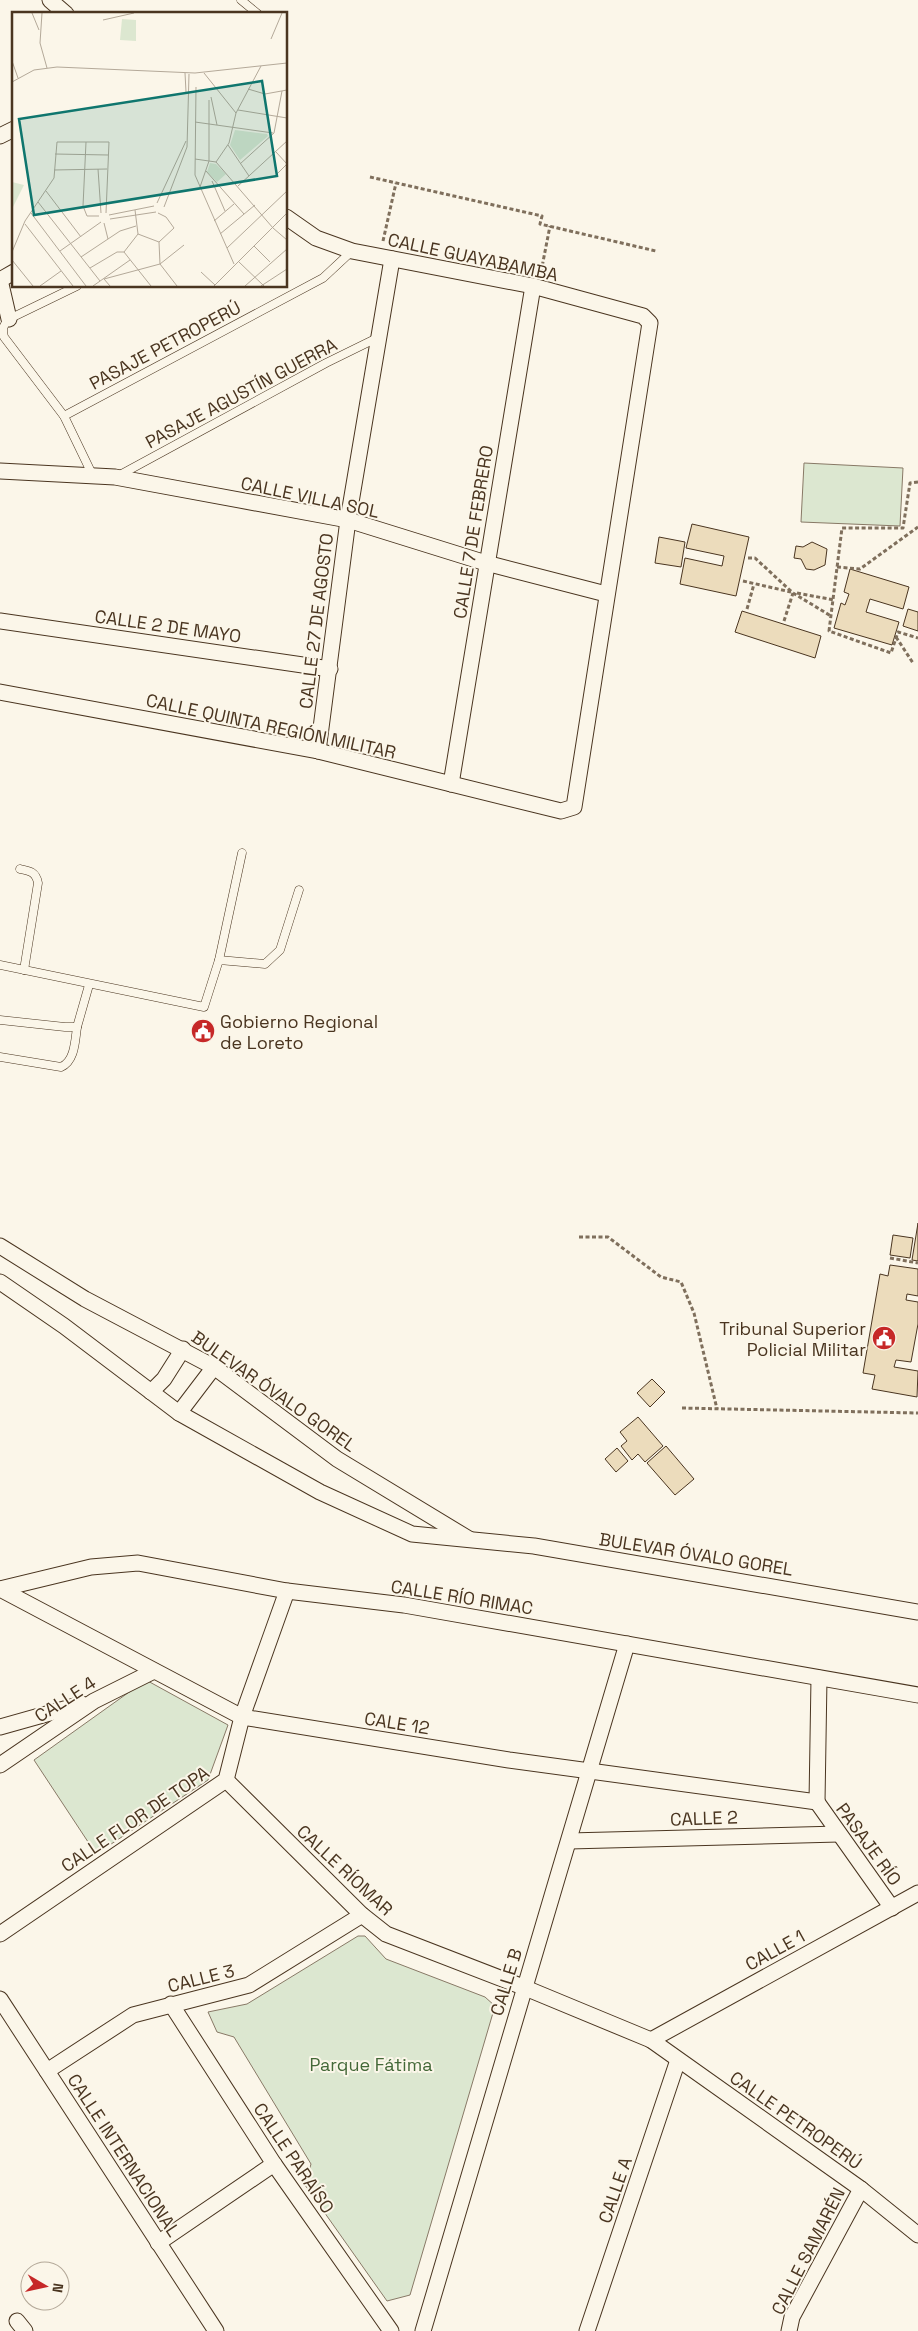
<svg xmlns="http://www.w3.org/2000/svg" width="918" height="2331" font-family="'Space Grotesk',sans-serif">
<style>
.green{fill:#dce7d0;stroke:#887966}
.building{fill:#ecdcbc;stroke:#4a3520}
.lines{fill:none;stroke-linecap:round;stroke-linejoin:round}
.service-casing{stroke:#4a3520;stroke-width:9}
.minor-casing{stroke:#4a3520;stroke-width:17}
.path{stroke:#7f6f5c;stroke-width:3;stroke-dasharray:4 2.5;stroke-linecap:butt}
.service{stroke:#fbf6e9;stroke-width:8}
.minor{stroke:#fbf6e9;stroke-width:15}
.labels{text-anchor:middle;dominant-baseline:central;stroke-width:4;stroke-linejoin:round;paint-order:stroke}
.street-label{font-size:18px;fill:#4a3520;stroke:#fbf6e9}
.poi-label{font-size:18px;fill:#4a3520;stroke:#fbf6e9;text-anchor:start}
.park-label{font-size:18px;fill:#436837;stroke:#fbf6e9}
.inset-road{fill:none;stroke:#b4a999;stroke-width:1}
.view{fill:#0f766e;fill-opacity:0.15;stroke:#0f766e;stroke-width:2.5}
.inset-edge{fill:none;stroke:#4a3520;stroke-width:2.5}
</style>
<rect width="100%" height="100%" fill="#fbf6e9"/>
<g class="green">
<path d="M804 463 903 468 900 526 801 522Z"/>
<path d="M146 1680 228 1725 208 1780 96 1854 34 1760Z"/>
<path d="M358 1936H365L386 1959 485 1997 495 2006 410 2295 387 2301 305 2185 311 2164 234 2037 217 2032 208 2012 247 2004Z"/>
</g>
<g class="building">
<path d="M692 524 749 537 736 596 680 584 685 558 722 566 724 556 686 548Z"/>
<path d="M659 537 685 542 681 567 655 563Z"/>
<path d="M812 542 827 549 825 565 814 570 806 569 801 559 794 558 796 546 803 547Z"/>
<path d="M850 569 909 587 903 609 870 599 866 612 899 622 892 645 834 628 841 603 845 605 849 594 844 592Z"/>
<path d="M908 609 918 612V631L903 626Z"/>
<path d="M742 611 821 636 815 658 735 632Z"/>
<path d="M918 1223V1261L912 1260Z"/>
<path d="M893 1235 913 1238 910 1258 890 1255Z"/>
<path d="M890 1265 918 1269V1296L907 1294 906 1300 918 1302V1324L911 1362 896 1360 894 1367 918 1371 917 1397 872 1389 875 1375 863 1373 880 1274 888 1276Z"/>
<path d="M652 1379 665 1392 650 1407 637 1393Z"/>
<path d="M638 1417 663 1446 645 1462 638 1454 632 1460 621 1446 627 1441 620 1432Z"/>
<path d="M666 1446 694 1479 675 1495 647 1463Z"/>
<path d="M617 1448 628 1461 616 1472 605 1459Z"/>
</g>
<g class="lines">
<g class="service-casing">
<g id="service">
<path d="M241 0 258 14"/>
<path d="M77 286 9 319C3 325 2 329 4 337L64 416 93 476"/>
<path d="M64 416 323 278 352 251"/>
<path d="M118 476 326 363 379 337"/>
<path d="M20 869C30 871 36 872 38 883L24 970"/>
<path d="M219 960 242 853"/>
<path d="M0 965 204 1007 219 960 265 964 280 950 299 890"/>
<path d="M0 1020 65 1027H77L89 985"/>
<path d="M0 1057 61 1067C75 1061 75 1041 77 1027"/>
</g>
</g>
<g class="minor-casing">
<g id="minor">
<path d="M50 0 66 14"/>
<path d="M0 136 14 129"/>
<path d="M0 280 9 319"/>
<path d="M0 280 14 272"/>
<path d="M0 471 115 477 348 520 486 563 606 594"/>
<path d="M0 621 330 669"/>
<path d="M0 692 318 751 561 811 574 807 650 323 643 316 533 286 352 251 316 238 286 217"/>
<path d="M318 751 348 520 392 259"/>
<path d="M451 784 533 286"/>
<path d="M0 1246 85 1299 214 1367 337 1459 469 1539"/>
<path d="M0 1282 64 1326 179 1413 320 1492 412 1534 534 1546 918 1612"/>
<path d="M151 1392 164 1379 183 1349"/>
<path d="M179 1413 214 1367"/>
<path d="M0 1589 91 1567 138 1563 287 1591 404 1605 918 1695"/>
<path d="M0 1589 242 1717 509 1760 817 1802"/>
<path d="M0 1727 82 1704"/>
<path d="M0 1765 94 1701 154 1671"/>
<path d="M226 1780 362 1915 386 1934 523 1987 651 2040 861 2189 918 2235"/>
<path d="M817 1802 892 1908"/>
<path d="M817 1802 819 1678"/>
<path d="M569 1841 839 1834"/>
<path d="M0 1934 226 1780 242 1717 287 1591"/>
<path d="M0 1999 216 2331"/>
<path d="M171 2004 274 2164 391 2331"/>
<path d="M651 2040 918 1893"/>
<path d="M47 2071 133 2015 249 1985 362 1915"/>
<path d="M158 2243 274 2164"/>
<path d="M17 2321 25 2331"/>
<path d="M423 2331C490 2102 559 1873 627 1644"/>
<path d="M587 2331 678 2060"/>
<path d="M789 2331 792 2317 861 2189"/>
</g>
</g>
<g class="path">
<path d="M370 177 542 216 540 224 656 251"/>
<path d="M383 241 396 183"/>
<path d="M541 272 550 226"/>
<path d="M918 482 910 483 903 528H842L829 631 891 653 898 632 918 638"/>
<path d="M748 558H755L793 593 831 616"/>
<path d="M837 567 860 569 918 527"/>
<path d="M743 581 791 592"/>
<path d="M797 593 834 600"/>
<path d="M747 609 754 584"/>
<path d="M784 621 793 593"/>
<path d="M896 637 913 663"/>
<path d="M579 1237H608L661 1277 681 1282 694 1313 717 1409"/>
<path d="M890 1258 918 1263"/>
<path d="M682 1408 918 1413"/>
</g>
<use href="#service" class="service"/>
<use href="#minor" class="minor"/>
</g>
<defs>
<g id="civic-disc" transform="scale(1.25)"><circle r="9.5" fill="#c62828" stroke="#fbf6e9"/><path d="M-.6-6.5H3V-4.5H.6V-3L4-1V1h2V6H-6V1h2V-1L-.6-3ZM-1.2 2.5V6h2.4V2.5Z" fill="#fff"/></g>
</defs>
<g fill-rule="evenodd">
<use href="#civic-disc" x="203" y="1031"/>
<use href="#civic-disc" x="884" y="1338"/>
</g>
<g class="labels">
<g class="street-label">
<text transform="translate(473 257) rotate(12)">CALLE GUAYABAMBA</text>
<text transform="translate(165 345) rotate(-28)">PASAJE PETROPERÚ</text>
<text transform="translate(241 393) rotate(-28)">PASAJE AGUSTÍN GUERRA</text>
<text transform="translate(310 497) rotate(12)">CALLE VILLA SOL</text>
<text transform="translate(473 532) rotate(-81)">CALLE 7 DE FEBRERO</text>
<text transform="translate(316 621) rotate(-83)">CALLE 27 DE AGOSTO</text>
<text transform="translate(168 626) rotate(8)">CALLE 2 DE MAYO</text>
<text transform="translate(271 726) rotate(12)">CALLE QUINTA REGIÓN MILITAR</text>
<text transform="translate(274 1391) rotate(35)">BULEVAR ÓVALO GOREL</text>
<text transform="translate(696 1554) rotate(9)">BULEVAR ÓVALO GOREL</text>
<text transform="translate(462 1597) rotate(9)">CALLE RÍO RIMAC</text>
<text transform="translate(65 1699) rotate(-33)">CALLE 4</text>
<text transform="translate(397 1723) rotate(9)">CALE 12</text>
<text transform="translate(704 1818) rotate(-2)">CALLE 2</text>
<text transform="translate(135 1819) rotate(-34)">CALLE FLOR DE TOPA</text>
<text transform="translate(869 1844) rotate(54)">PASAJE RÍO</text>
<text transform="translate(345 1870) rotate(43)">CALLE RÍOMAR</text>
<text transform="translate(775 1950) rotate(-29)">CALLE 1</text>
<text transform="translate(201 1978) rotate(-14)">CALLE 3</text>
<text transform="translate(506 1982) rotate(-73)">CALLE B</text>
<text transform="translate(796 2120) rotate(35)">CALLE PETROPERÚ</text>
<text transform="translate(124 2155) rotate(57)">CALLE INTERNACIONAL</text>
<text transform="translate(294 2158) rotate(56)">CALLE PARAÍSO</text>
<text transform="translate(615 2190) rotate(-71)">CALLE A</text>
<text transform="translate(808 2251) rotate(-63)">CALLE SAMARÉN</text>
</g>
<g class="poi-label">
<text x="220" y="1021">Gobierno Regional<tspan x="220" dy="21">de Loreto</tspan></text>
<text x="866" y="1328" text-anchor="end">Tribunal Superior<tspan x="866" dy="21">Policial Militar</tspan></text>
</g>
<g class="park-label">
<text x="371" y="2064">Parque Fátima</text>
</g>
</g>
<g transform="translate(12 12)">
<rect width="275" height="275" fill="#fbf6e9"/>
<path d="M110 7 124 8V29L108 28ZM223 118 255 122 256 124 228 148 218 133ZM198 151 204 152 214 162 205 170 195 160ZM0 170 12 173 0 197Z" fill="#dce7d0"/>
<path class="inset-road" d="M20 1 27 18M30 1 28 31 35 56M91 8 122 1M259 27 270 1M0 49 6 66M173 61 174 80M192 61 224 101M0 70 22 58 45 55 183 61 275 51M184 75 183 163 222 252M236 77 253 82 275 78M199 85 205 113M226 98 275 106M183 110 261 121M74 130 71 194 75 204H87M216 133 237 164M264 140 275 152M43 142 96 143M183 147 204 150 261 216 275 228M204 150 217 131 224 101 249 54M228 152 262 121 270 79M86 157 89 201M42 158 95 157M194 159 232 202M264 163 275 152M200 169 213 199M226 174 275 129M188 175 197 149V88M34 179 69 225M26 190 88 269M145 191 174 129M152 195 175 135 177 62M19 201 74 274M146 201 154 205 162 216 147 230M97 203 142 194M98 207 144 200M202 209 222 192M92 211 96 227M13 212 61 274M126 222 147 230M208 222 243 193M147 230 148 252 165 274M242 234 258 250M215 236 275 179M48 239 89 210M0 240 13 209 42 166 45 130H97L94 201M112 240 126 222 123 198M112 240 139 274M69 245 108 219 124 214M0 248 21 274M227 250 252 274M78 256 105 240H112M189 260 203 273M28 274 49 259M81 274 118 248M98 274 92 267 148 252 172 233M202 274 275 201M233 274 275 237M249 274 275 257"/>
<path class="view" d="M250 69 265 164 22 203 7 107Z"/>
<rect width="275" height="275" class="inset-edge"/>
</g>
<g transform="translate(45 2286) rotate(99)"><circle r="24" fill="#fbf6e9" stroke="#b4a999"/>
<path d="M0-4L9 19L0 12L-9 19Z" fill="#c62828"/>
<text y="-8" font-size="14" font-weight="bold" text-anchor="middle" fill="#4a3520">N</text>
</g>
</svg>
